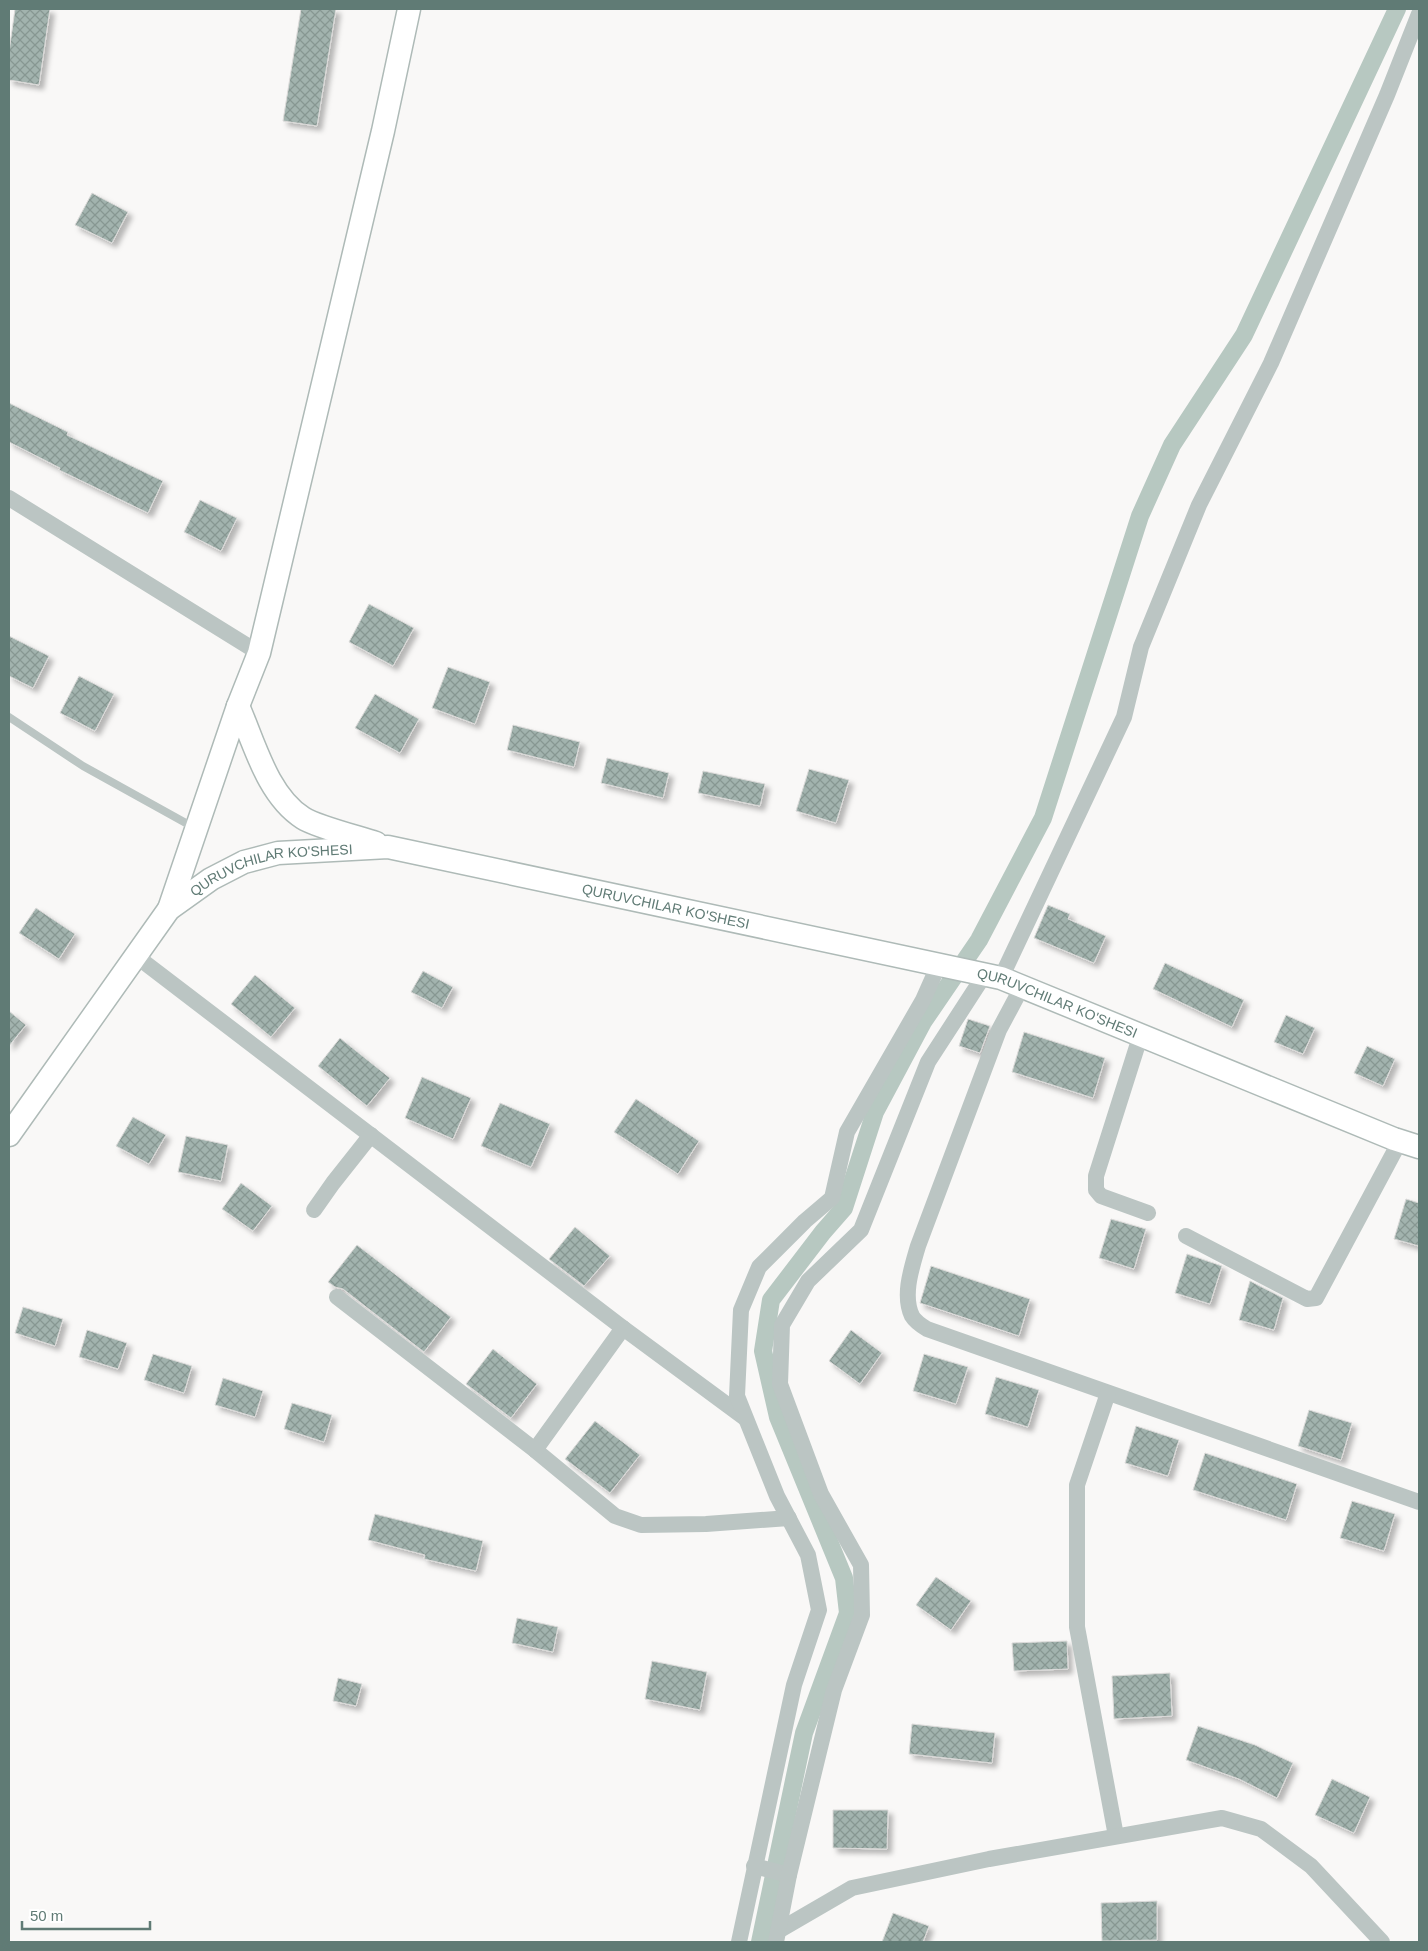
<svg xmlns="http://www.w3.org/2000/svg" width="1428" height="1951" font-family="Helvetica,sans-serif">
<style>
.lines{fill:none;stroke-linecap:round;stroke-linejoin:round}
.canal{stroke:#b7c8c1;stroke-width:18}
.building{fill:url(#building-cross-hatch);stroke:#dbdad9;filter:url(#shadow)}
.secondary-casing{stroke:#aebab7;stroke-width:25}
.lane{stroke:#bbc5c3;stroke-width:8}
.street{stroke:#bbc5c3;stroke-width:16}
.secondary{stroke:#fff;stroke-width:22}
.labels{text-anchor:middle;dominant-baseline:central;stroke-width:5;stroke-linejoin:round;paint-order:stroke}
.street-label{font-size:14px;fill:#607b75;stroke:#fff}
</style>
<defs>
<pattern id="building-cross-hatch" width="8" height="8" patternUnits="userSpaceOnUse" patternTransform="scale(1.25)"><rect width="8" height="8" fill="#a2b3ae"/><path d="M0 0l8 8M0 8l8-8" fill="none" stroke="#879792"/></pattern>
<filter id="shadow"><feDropShadow dx="4.5" dy="4.5" stdDeviation="2.5" flood-color="#0004"/></filter>
</defs>
<rect width="100%" height="100%" fill="#f9f8f7"/>
<g class="lines">
<path class="canal" d="M760 1942 804 1733 848 1613 844 1578 778 1417 763 1351 771 1300 823 1232 844 1208 875 1112 923 1022 979 940 1043 818 1140 516 1172 445 1244 335 1397 9"/>
</g>
<g class="building">
<path d="M15 9H50L39 85 9 80V52Z"/>
<path d="M301 9H336L317 126 283 121Z"/>
<path d="M92 193 128 212 112 243 75 225Z"/>
<path d="M9 403 68 432 67 435 163 481 148 513 59 470 60 468 9 442Z"/>
<path d="M200 500 237 518 221 551 184 532Z"/>
<path d="M369 604 414 628 393 666 349 642Z"/>
<path d="M9 636 49 656 33 688 9 676Z"/>
<path d="M448 667 490 682 475 724 432 708Z"/>
<path d="M79 676 114 694 95 731 60 713Z"/>
<path d="M375 694 419 719 400 753 355 728Z"/>
<path d="M513 725 580 742 574 767 507 750Z"/>
<path d="M607 758 669 773 663 798 601 783Z"/>
<path d="M809 769 849 780 836 823 796 811Z"/>
<path d="M703 771 765 784 760 806 698 793Z"/>
<path d="M1048 905 1070 914 1068 919 1106 936 1094 963 1034 938Z"/>
<path d="M36 908 75 934 59 959 19 933Z"/>
<path d="M1165 963 1244 1000 1232 1027 1153 989Z"/>
<path d="M423 971 453 987 442 1008 411 992Z"/>
<path d="M255 975 295 1008 271 1037 231 1004Z"/>
<path d="M9 1011 26 1025 9 1046Z"/>
<path d="M1286 1015 1315 1028 1303 1054 1274 1042Z"/>
<path d="M968 1019 990 1026 980 1053 959 1046Z"/>
<path d="M1024 1032 1105 1058 1093 1098 1012 1072Z"/>
<path d="M340 1038 390 1078 367 1106 318 1066Z"/>
<path d="M1367 1046 1395 1059 1383 1086 1354 1073Z"/>
<path d="M422 1077 471 1098 453 1139 405 1118Z"/>
<path d="M636 1099 699 1141 678 1174 614 1132Z"/>
<path d="M500 1103 550 1124 531 1167 481 1146Z"/>
<path d="M133 1117 166 1135 149 1164 116 1146Z"/>
<path d="M186 1136 228 1145 221 1181 178 1172Z"/>
<path d="M241 1183 272 1206 253 1231 222 1209Z"/>
<path d="M1406 1199 1419 1203V1246L1394 1239Z"/>
<path d="M1111 1219 1146 1229 1134 1269 1099 1258Z"/>
<path d="M575 1227 610 1256 584 1286 549 1259Z"/>
<path d="M357 1245 451 1317 424 1352 343 1289 335 1287 328 1282Z"/>
<path d="M1187 1254 1222 1266 1210 1304 1175 1293Z"/>
<path d="M931 1266 1030 1299 1019 1336 920 1303Z"/>
<path d="M1250 1281 1283 1298 1274 1330 1239 1320Z"/>
<path d="M23 1307 63 1319 55 1346 15 1333Z"/>
<path d="M87 1330 127 1343 118 1369 79 1357Z"/>
<path d="M851 1330 882 1353 860 1384 829 1361Z"/>
<path d="M493 1349 537 1384 511 1418 466 1384Z"/>
<path d="M153 1354 192 1366 184 1393 144 1380Z"/>
<path d="M924 1354 968 1367 956 1404 913 1391Z"/>
<path d="M996 1377 1039 1390 1028 1427 985 1414Z"/>
<path d="M223 1378 263 1391 255 1417 215 1405Z"/>
<path d="M292 1403 332 1415 324 1442 284 1429Z"/>
<path d="M1309 1410 1352 1423 1341 1460 1298 1446Z"/>
<path d="M595 1421 640 1455 610 1493 565 1459Z"/>
<path d="M1136 1426 1179 1440 1168 1476 1125 1463Z"/>
<path d="M1205 1453 1297 1484 1286 1520 1193 1490Z"/>
<path d="M1352 1501 1395 1514 1384 1551 1340 1538Z"/>
<path d="M375 1514 483 1541 476 1571 424 1559 425 1555 368 1540Z"/>
<path d="M936 1577 971 1601 951 1630 916 1605Z"/>
<path d="M517 1618 558 1627 553 1652 512 1643Z"/>
<path d="M1067 1641 1068 1669 1014 1671 1012 1643Z"/>
<path d="M652 1661 707 1672 700 1710 645 1699Z"/>
<path d="M1170 1673 1172 1716 1114 1719 1112 1676Z"/>
<path d="M338 1678 362 1684 356 1706 333 1701Z"/>
<path d="M912 1724 995 1733 992 1763 909 1754Z"/>
<path d="M1198 1726 1255 1745 1293 1763 1277 1798 1239 1779 1186 1760Z"/>
<path d="M1332 1779 1370 1797 1354 1833 1315 1815Z"/>
<path d="M833 1810H888L887 1849 833 1848Z"/>
<path d="M1157 1901V1940L1102 1941 1101 1903Z"/>
<path d="M893 1913 929 1926 923 1942H882Z"/>
</g>
<g class="lines">
<g class="secondary-casing">
<g id="secondary">
<path d="M238 706C254 742 267 795 303 818 317 827 358 837 376 843"/>
<path d="M169 909 238 706 259 653 383 131 409 9"/>
<path id="s1" d="M9 1135 169 909 211 879 244 862 278 853 388 847 1001 978 1394 1139 1419 1147"/>
</g>
</g>
<path class="lane" d="M9 717 83 766 193 827"/>
<g class="street">
<path d="M9 498 259 653"/>
<path d="M136 956 623 1328 745 1418"/>
<path d="M1001 978 1124 717 1141 647 1199 505 1271 363 1387 95 1419 14"/>
<path d="M1023 985 999 1030 918 1246C912 1267 902 1295 912 1316 915 1321 922 1326 927 1329L1419 1502"/>
<path d="M1141 1034 1096 1176V1190L1101 1196 1148 1213"/>
<path d="M314 1210 333 1183 371 1135"/>
<path d="M1186 1236 1307 1299 1316 1298 1400 1141"/>
<path d="M337 1297 535 1450 615 1516 641 1525 706 1524 789 1518"/>
<path d="M1108 1393 1077 1485V1627L1116 1836"/>
<path d="M535 1450 623 1328"/>
<path d="M754 1866 789 1875"/>
<path d="M778 1931 852 1888 989 1859 1222 1818 1261 1829 1311 1866 1382 1942"/>
<path d="M739 1942 794 1685 819 1610 808 1555 777 1496 737 1396 741 1310 759 1267 805 1221 832 1198 847 1132 923 1000 939 964"/>
<path d="M776 1942 789 1875 834 1690 862 1615 861 1565 821 1494 780 1384 782 1325 808 1281 861 1230 928 1062 985 974"/>
</g>
<use href="#secondary" class="secondary"/>
</g>
<g class="labels">
<g class="street-label">
<text stroke="none"><textPath href="#s1" startOffset="390">QURUVCHILAR KO'SHESI</textPath></text>
<text stroke="none"><textPath href="#s1" startOffset="795">QURUVCHILAR KO'SHESI</textPath></text>
<text stroke="none"><textPath href="#s1" startOffset="1199">QURUVCHILAR KO'SHESI</textPath></text>
</g>
</g>
<rect width="1428" height="1951" fill="none" stroke="#607b75" stroke-width="20"/>
<path d="M22 1921v8h128v-8" fill="none" stroke="#607b75" stroke-width="2.5"/>
<text x="30" y="1921" font-size="15" fill="#607b75" stroke="#ffffff" stroke-width="4" paint-order="stroke">50 m</text>
</svg>
